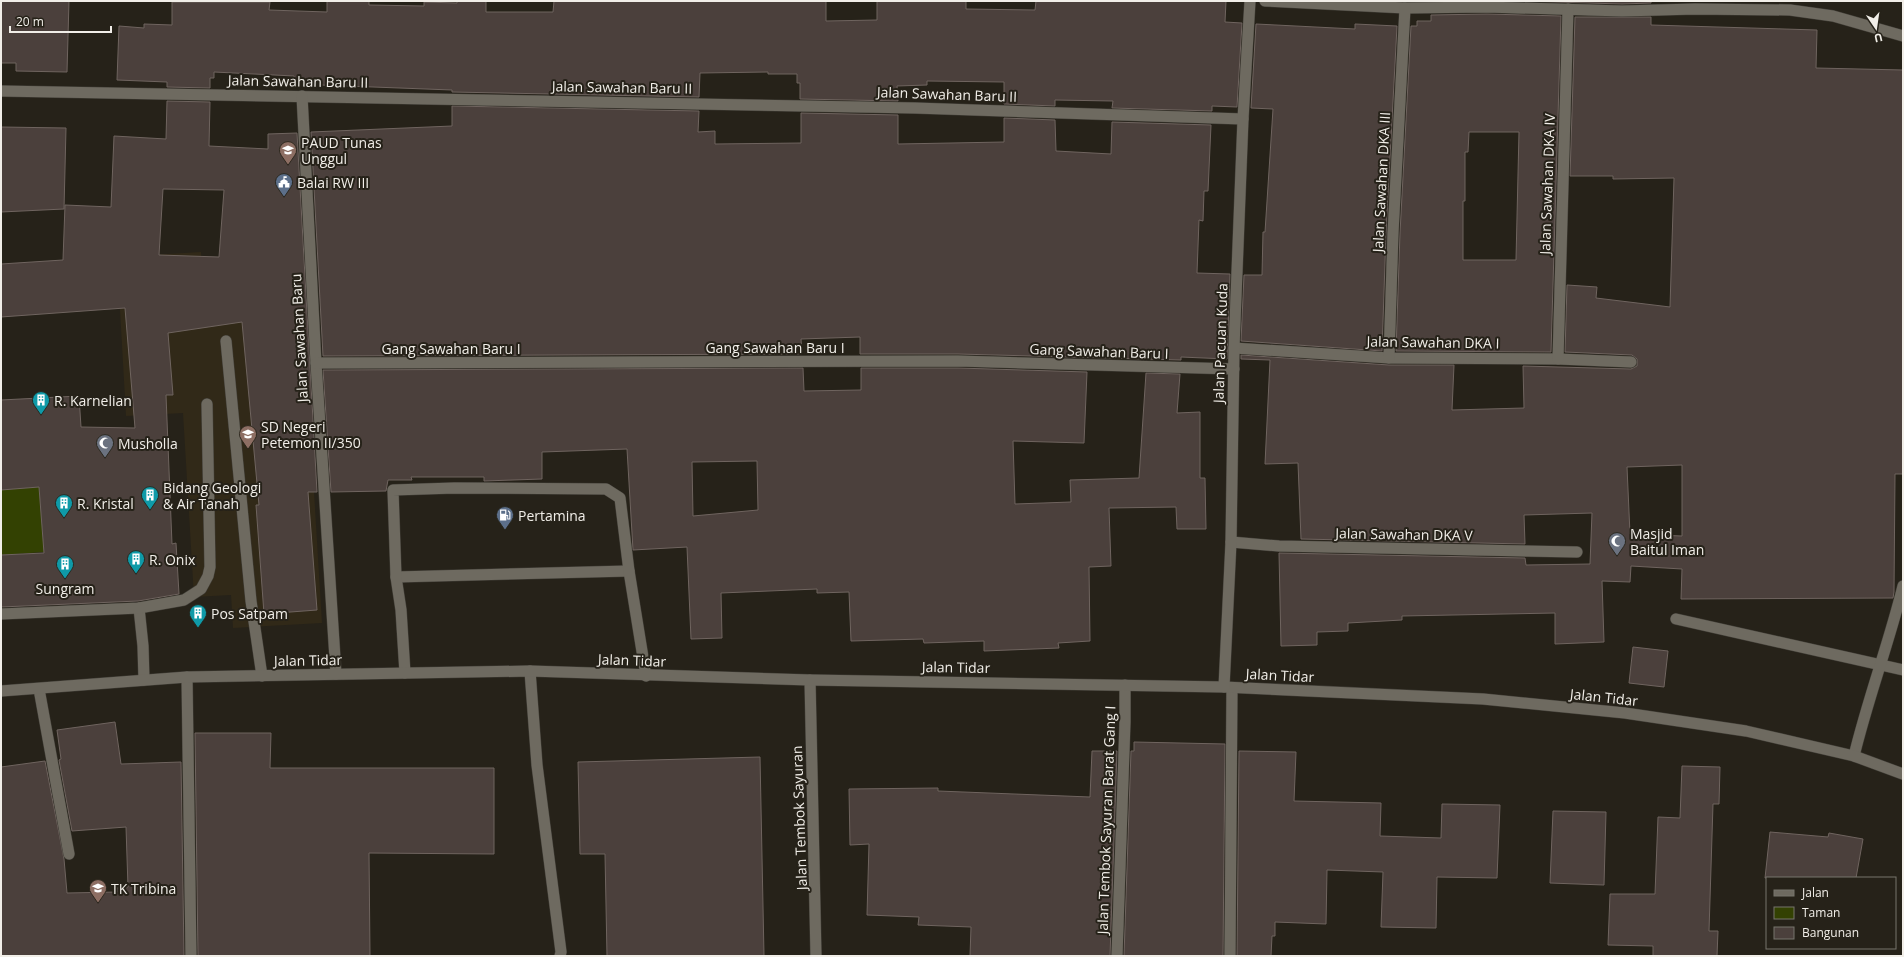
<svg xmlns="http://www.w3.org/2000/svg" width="1904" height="957" font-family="'Open Sans',sans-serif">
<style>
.education{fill:#312918}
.green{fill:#334102}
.building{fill:#4b403c;stroke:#6f645f;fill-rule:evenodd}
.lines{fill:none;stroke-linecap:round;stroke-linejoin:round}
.service-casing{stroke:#413e37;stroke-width:12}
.minor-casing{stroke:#413e37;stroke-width:12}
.tertiary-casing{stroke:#413e37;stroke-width:12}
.service{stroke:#6e6a60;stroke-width:11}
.minor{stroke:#6e6a60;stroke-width:11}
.tertiary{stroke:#6e6a60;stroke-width:11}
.labels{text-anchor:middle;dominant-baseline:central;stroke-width:4;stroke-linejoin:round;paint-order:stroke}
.street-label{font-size:14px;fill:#f1eee8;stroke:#262219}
.poi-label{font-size:14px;fill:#f1eee8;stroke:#262219;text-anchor:start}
</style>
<rect width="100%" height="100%" fill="#262219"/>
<path class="education" d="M201 252 203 285 301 279 322 623 233 628 231 595 194 597 183 413 126 416 117 257Z"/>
<path class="green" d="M39 487 44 552 1 555V490Z"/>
<g class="building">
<path d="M1 1H69L67 72 16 71V63H1Z"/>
<path d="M327 1H369V5L424 6V2L457 3V1H486V12H553L554 1H826V21L877 20V1H966V9L1035 10 1036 1H1226L1225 22 1242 23 1237 107 1212 106V111L1112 108 1113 101 1055 100V106L1004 104V82L927 81V85L897 86 898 101 800 99V83H797V74H768V72L700 73 699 97 452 92V90L294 84V76L214 72V78H210V88L167 87V82L117 80 119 26 144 28V24L172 25V2H270L269 10 327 12Z"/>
<path d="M1521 1H1651V3L1622 4Z"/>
<path d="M1487 14 1561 16 1551 352 1396 351 1400 233 1411 26H1417V21H1431V15ZM1469 132H1519L1516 260H1463V201H1465V152H1468Z"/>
<path d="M1575 17H1651V25L1817 30 1816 68 1903 70V474H1895L1894 592 1893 598 1681 599 1682 569 1631 566 1630 582 1602 581 1604 642 1555 644V613L1402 616V620L1348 623V631L1317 632V645L1281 646 1279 553 1525 558 1526 565 1590 564 1592 513 1524 515 1525 544 1301 539 1298 463 1265 464 1270 360 1241 359V355L1389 365H1454L1452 410 1524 408 1523 366 1631 369 1637 366V359L1632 355 1565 352 1567 285 1597 287 1596 298 1670 307 1674 178 1613 179V176H1570ZM1682 465V536L1630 534 1627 467Z"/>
<path d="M1256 24 1355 29V24L1397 26 1386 233 1382 351 1241 341 1244 275H1262L1263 232H1265L1273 109 1251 108Z"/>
<path d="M167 101 210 102 209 146 268 149V134L297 133 317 492H308L317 610 264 614 256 505H259L242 322 168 333 173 395H166L172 544 176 543 179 594 138 601 1 607V555L44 553 39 487 1 490V400L79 396 81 427 135 428 125 308 1 317V264L63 260 65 205 111 207 114 136 166 139ZM163 189 224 190 219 257 159 255Z"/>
<path d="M452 106 699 111 698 132 715 131V144L801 143V113L898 115V144L1004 142V118L1055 120 1056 151 1111 154 1112 122 1211 125 1208 191H1204L1203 221 1199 220 1197 273 1230 274 1227 359 1181 357V360L958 354H860V337L801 339 802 354 323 356 311 132 452 126Z"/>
<path d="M1 127 66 128 64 209 1 212Z"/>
<path d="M803 368 804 391 861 390V368H958L1087 372 1084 443 1013 441 1015 504 1071 502 1070 480 1139 478 1146 373 1180 374 1177 413 1200 412V478H1205L1206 529H1177L1176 507 1109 508 1111 566 1089 567 1090 641 1058 643 1059 648 984 651V641L924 643 923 639 851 641 849 592 817 593V589L721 593 722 638 691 639 687 547 633 550 627 449 542 452V479L484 481V477H411L412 480H388L386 491 331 492 323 370ZM757 461 758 510 693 516 692 462Z"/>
<path d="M1633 647 1668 651 1664 687 1629 683Z"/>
<path d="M115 722 121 764 181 762 184 956H1V767L45 761 64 859 67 893 117 892V888L128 887 126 827 72 831 59 760 61 759 57 730Z"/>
<path d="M195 733H271L270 768H494V854L369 853 370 956H198Z"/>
<path d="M1134 742 1225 744 1223 956H1124L1131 751H1134Z"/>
<path d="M1092 751H1117L1110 956H970L971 927 918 925 919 917 867 915 869 844 850 845 849 789 938 788V791L1090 797Z"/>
<path d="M1239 751 1296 752 1294 801 1381 803 1380 836 1441 838 1442 804 1500 805 1497 878 1437 877 1436 928 1381 927 1383 872 1327 870 1326 924 1275 922V936H1272L1271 956H1237Z"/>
<path d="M760 757 764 956H607L605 854H580L578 762Z"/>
<path d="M1682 766 1720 767 1719 804H1713L1709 931H1718L1717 956H1653V946L1608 945 1610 894H1655L1658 817 1680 818Z"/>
<path d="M1553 811 1606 812 1604 885 1550 883Z"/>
<path d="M1770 832 1828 837 1829 833 1863 839 1856 878H1765Z"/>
</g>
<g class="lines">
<g class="service-casing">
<g id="service">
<path d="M226 341 251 601 262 676"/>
<path d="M396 577 629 571"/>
<path d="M139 608 143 646 144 680"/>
<path d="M1 614 139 608 184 600 201 589 208 576 210 567 207 404"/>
<path d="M1676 619 1903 670"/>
<path d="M530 671 537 765 561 952 560 956"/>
<path d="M405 673 401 610 396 577 393 490 454 488 606 489 620 498 629 571 646 676"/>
<path d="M1854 756C1868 698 1889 643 1903 586"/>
<path d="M1230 956 1232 688"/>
</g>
</g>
<g class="minor-casing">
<g id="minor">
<path d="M1265 1 1405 8 1487 7 1622 11 1695 9 1790 10 1833 16 1903 36"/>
<path d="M1 91 915 108 1243 119"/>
<path d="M302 96 316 363 336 674"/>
<path d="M1234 348 1389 358 1558 359 1631 362"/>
<path d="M1389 358 1393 233 1405 8"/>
<path d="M1558 359 1568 9"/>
<path d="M316 363 958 361 1234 369"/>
<path d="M1231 542 1279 546 1577 552"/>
<path d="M187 677 191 956"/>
<path d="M810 680 816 956"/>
<path d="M1224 687 1483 699 1625 713 1746 731 1854 756 1903 774"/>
<path d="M39 689 69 854"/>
<path d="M1117 956 1125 722V685"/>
</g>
</g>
<g class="tertiary-casing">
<path id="tertiary" d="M1 691 187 677 530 671 810 680 1224 687 1231 542 1234 348 1243 119 1250 1"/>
</g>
<use href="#service" class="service"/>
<use href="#minor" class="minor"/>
<use href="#tertiary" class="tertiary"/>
</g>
<defs>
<g id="school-pin" transform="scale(0.9)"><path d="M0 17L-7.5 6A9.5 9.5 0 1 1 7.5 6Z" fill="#8d6e63" stroke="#262219"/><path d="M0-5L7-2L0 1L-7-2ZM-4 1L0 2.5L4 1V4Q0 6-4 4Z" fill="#fff"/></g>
<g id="civic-pin" transform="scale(0.9)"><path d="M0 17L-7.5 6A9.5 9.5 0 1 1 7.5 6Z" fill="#5c6f8a" stroke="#262219"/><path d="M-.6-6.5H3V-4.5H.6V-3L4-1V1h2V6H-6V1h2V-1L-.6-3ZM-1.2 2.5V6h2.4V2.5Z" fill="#fff"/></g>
<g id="building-pin" transform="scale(0.9)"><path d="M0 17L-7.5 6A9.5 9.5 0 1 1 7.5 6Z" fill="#0f9aa8" stroke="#262219"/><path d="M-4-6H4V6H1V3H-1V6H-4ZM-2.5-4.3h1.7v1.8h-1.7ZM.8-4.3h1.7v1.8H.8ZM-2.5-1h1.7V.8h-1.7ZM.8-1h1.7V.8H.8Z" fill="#fff"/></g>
<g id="mosque-pin" transform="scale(0.9)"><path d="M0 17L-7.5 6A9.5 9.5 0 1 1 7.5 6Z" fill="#6b7280" stroke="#262219"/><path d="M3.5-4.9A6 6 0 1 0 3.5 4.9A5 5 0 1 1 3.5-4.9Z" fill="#fff"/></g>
<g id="fuel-pin" transform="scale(0.9)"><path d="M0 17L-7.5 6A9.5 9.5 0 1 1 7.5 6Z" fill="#5c6f8a" stroke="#262219"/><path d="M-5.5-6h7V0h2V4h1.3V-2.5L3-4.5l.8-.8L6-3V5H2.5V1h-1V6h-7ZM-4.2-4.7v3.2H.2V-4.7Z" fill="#fff"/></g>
</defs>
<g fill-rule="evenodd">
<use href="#school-pin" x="288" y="150"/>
<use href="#civic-pin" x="284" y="182"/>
<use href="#building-pin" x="41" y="400"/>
<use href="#school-pin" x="248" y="434"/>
<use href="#mosque-pin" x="105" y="443"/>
<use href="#building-pin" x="150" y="495"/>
<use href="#building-pin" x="64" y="503"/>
<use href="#fuel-pin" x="505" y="515"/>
<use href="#mosque-pin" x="1617" y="541"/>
<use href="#building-pin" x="136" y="559"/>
<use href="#building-pin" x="65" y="564"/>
<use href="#building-pin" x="198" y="613"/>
<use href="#school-pin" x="98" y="888"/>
</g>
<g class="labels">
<g class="street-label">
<text transform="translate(298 81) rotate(1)">Jalan Sawahan Baru II</text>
<text transform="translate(622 87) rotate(1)">Jalan Sawahan Baru II</text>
<text transform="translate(947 94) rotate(2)">Jalan Sawahan Baru II</text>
<text transform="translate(1381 182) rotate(-87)">Jalan Sawahan DKA III</text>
<text transform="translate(1547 184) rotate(-88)">Jalan Sawahan DKA IV</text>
<text transform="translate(299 338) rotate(-93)">Jalan Sawahan Baru</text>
<text transform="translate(1433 342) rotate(1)">Jalan Sawahan DKA I</text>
<text transform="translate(1220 343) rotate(-88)">Jalan Pacuan Kuda</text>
<text x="775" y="347">Gang Sawahan Baru I</text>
<text x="451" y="348">Gang Sawahan Baru I</text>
<text transform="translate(1099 351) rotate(2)">Gang Sawahan Baru I</text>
<text transform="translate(1404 534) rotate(1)">Jalan Sawahan DKA V</text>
<text transform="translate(308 660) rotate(-1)">Jalan Tidar</text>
<text transform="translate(632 660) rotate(2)">Jalan Tidar</text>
<text transform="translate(956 667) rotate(1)">Jalan Tidar</text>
<text transform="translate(1280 675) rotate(3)">Jalan Tidar</text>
<text transform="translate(1604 697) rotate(6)">Jalan Tidar</text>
<text transform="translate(799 818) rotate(-92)">Jalan Tembok Sayuran</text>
<text transform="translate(1106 820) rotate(-88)">Jalan Tembok Sayuran Barat Gang I</text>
</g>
<g class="poi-label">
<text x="301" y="142">PAUD Tunas<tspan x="301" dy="16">Unggul</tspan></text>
<text x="297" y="182">Balai RW III</text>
<text x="54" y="400">R. Karnelian</text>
<text x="261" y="426">SD Negeri<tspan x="261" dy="16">Petemon II/350</tspan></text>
<text x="118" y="443">Musholla</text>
<text x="163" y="487">Bidang Geologi<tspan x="163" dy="16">&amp; Air Tanah</tspan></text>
<text x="77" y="503">R. Kristal</text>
<text x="518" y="515">Pertamina</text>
<text x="1630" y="533">Masjid<tspan x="1630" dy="16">Baitul Iman</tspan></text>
<text x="149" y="559">R. Onix</text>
<text x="65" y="588" text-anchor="middle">Sungram</text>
<text x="211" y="613">Pos Satpam</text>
<text x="111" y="888">TK Tribina</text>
</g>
</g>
<rect width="1904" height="957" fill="none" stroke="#f1eee8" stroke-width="4"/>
<rect x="1766" y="877" width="130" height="72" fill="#262219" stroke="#77746c"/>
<rect x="1774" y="890" width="20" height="6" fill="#6e6a60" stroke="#77746c"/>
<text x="1802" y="897" font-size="12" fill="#f1eee8">Jalan</text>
<rect x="1774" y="907" width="20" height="12" fill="#334102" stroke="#77746c"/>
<text x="1802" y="917" font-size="12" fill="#f1eee8">Taman</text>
<rect x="1774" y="927" width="20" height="12" fill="#4b403c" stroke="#77746c"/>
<text x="1802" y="937" font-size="12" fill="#f1eee8">Bangunan</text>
<g transform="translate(1876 28) rotate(167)" stroke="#262219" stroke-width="3" paint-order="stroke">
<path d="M0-3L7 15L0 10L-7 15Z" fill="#f1eee8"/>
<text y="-6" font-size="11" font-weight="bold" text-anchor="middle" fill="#f1eee8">U</text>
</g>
<path d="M10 26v6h101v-6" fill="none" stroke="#f1eee8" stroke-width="2"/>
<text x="16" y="26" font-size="12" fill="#f1eee8" stroke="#262219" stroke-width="3" paint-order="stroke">20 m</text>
</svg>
